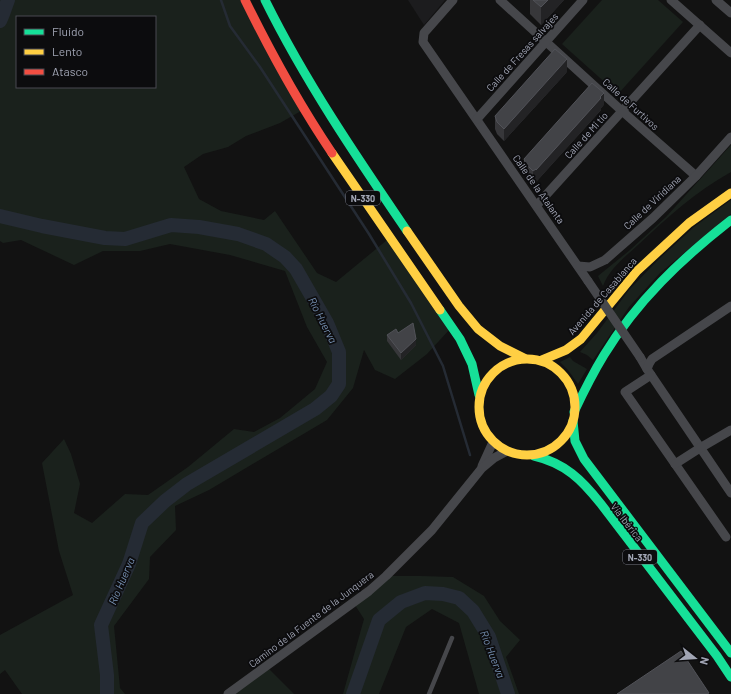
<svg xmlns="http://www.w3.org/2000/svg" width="731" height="694" font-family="Barlow,sans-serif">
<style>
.built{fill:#1c1c1e}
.green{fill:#1a211c;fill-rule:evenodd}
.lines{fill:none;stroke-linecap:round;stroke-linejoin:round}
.stream{stroke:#252b34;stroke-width:2.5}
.river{stroke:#252b34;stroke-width:14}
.lane{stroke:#46474b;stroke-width:4.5}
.street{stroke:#46474b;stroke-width:9}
.fast{stroke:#16e098;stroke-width:9}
.slow{stroke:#ffcf43;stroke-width:9}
.jam{stroke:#f24e42;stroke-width:9}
.street-bridge{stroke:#46474b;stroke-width:9}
.wall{fill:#37373a}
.shaded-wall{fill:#232325}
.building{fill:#424347;stroke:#515258}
.labels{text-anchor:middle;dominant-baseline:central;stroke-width:3.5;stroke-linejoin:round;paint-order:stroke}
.shield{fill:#0c0c0e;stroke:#747782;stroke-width:1}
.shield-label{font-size:9px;font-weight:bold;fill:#a1a5b4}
.street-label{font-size:10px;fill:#a1a5b4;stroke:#0c0c0e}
.water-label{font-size:11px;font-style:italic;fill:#7690b2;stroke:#0c0c0e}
</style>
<rect width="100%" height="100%" fill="#121212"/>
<path class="built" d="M408 0H445L424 25Z"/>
<g class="green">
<path d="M0 0H241L301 111 280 123 246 136 228 147 203 154 184 167 199 199 221 211 264 220 275 211 317 273 336 282 387 240 450 329 427 354 395 379 375 370 364 350 353 388 327 420 209 490 175 506 176 530 150 557 149 579 114 626 120 688 125 694H22L5 670 0 674V635L73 595 59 551 42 463 64 439 71 454 80 484 74 513 92 523 125 494 148 495 188 467 234 429 254 432 280 418 315 389 327 362 307 327 285 271 230 255 170 244 140 251H103L74 265 21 240 3 243 0 241ZM17 17H155V87H17Z"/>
<path d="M602 0H658L683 22 618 94 562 44Z"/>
<path d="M731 145V172C695 192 669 216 639 244 626 256 609 269 603 286L598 276 630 250 666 217Z"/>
<path d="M731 200V214L660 273 629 307 593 360 587 355 580 352 597 333 629 290 658 260 694 227Z"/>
<path d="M570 357 573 361 587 369 578 384 568 370 560 362Z"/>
<path d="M386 576H421L453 577 484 596 500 621 520 640 506 657 519 694H479L459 623 432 609 406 627 379 694H343L364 619 353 602Z"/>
<path d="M266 666 294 694H228Z"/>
</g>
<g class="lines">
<path class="stream" d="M221 0 230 26 260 67 369 234 411 303 443 366 470 455"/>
<g class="river">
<path d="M0 21 3 14 8 0"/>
<path d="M0 216 42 226 105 238 125 239 171 225 199 227 238 234 266 244 285 257 296 269 327 323 339 352V384L331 396 315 409 187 484 165 501 142 523 129 564 101 625 107 675V694"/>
<path d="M353 694 379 620 401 602 425 593 443 594 459 598 473 611 489 637 508 694"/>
</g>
<path class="lane" d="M429 694 452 638"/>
<g class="street">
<path d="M453 0 424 33 423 42 588 281"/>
<path d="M500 0 622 111 696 176"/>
<path d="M671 0 731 53"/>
<path d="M716 0 731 13"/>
<path d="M477 119 583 0"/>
<path d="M537 205 700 25"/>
<path d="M578 266 590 267 605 260 653 218 696 176 731 137"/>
<path d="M640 357 647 369 731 493"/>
<path d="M647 369 649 364 652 359 731 306"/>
<path d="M651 375 625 392 726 537"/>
<path d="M675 464 700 448 731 430"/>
<path d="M482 466 493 442"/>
<path d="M228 694 369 591 386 576 432 530 482 468 494 458 507 451"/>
</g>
<g class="fast">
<path d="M265 0C305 81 356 156 407 231"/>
<path d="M440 310 460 339 472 364 479 395"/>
<path d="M574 412C583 393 593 373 604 355 637 301 681 259 731 220"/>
<path d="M573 421 575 441 584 459 731 653"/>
<path d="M534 456C565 463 582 480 601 504L717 656 731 677"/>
</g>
<g class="slow">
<path d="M332 153 440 310"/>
<path d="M407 231 459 306 478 329 500 346 524 358"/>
<circle cx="527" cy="407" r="48"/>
<path d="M542 360 566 350 581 339 637 271 689 223 731 193"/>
</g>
<path class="jam" d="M245 0C271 53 299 104 332 153"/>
<path class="street-bridge" d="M588 281 640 357"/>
</g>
<g class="wall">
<path d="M530 0H564L541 25 530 14Z"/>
<path d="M567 72 504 141 497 134 495 129V116Z"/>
<path d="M604 105 601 108V110L536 182V181L533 184 526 177 524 171V159Z"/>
<path d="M398 333 416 345 401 360 387 341V335Z"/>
</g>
<g class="shaded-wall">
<path d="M548 0H564L541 25V7Z"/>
<path d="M567 59V72L504 141V129Z"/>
<path d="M604 93V105L601 108V110L536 182V170Z"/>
<path d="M536 169V181L533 184V171Z"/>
<path d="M416 339V345L401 360V353Z"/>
</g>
<g class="building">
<path d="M533 0H548L541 7Z"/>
<path d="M555 49 567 59 504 129 497 122 495 116Z"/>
<path d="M592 83 604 93 600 97 601 98 536 170V169L533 171 526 164 524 159Z"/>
<path d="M413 323 416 339 401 353 387 335 396 329 398 333Z"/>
<path d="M681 651 709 693 707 694H617Z"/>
</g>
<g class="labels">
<g class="shield">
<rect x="346" y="191" width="34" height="14" rx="3"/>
<rect x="623" y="550" width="34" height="14" rx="3"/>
</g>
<g class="shield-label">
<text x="363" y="198">N-330</text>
<text x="640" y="557">N-330</text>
</g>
<g class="street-label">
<text transform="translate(522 52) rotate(-48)">Calle de Fresas salvajes</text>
<text transform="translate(631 104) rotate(42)">Calle de Furtivos</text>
<text transform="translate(586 135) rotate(-48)">Calle de Mi tío</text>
<text transform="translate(539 189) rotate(55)">Calle de la Atalanta</text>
<text transform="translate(652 202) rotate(-43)">Calle de Viridiana</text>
<text transform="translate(602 296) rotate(-49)">Avenida de Casablanca</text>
<text transform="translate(627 522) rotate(52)">Vía Ibérica</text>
<text transform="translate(311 619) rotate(-37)">Camino de la Fuente de la Junquera</text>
</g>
<g class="water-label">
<text transform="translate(323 320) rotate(63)">Río Huerva</text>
<text transform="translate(121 581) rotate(-67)">Río Huerva</text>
<text transform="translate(493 654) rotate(69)">Río Huerva</text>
</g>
</g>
<rect x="16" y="16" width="140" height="72" fill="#0c0c0e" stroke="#484950"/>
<rect x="24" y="29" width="20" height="6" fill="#16e098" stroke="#484950"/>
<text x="52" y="36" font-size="12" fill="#a1a5b4">Fluido</text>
<rect x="24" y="49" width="20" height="6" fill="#ffcf43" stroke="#484950"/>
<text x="52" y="56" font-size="12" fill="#a1a5b4">Lento</text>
<rect x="24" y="69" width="20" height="6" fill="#f24e42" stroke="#484950"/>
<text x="52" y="76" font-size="12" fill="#a1a5b4">Atasco</text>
<g transform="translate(695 658) rotate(107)" stroke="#0c0c0e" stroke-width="3" paint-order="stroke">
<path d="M0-3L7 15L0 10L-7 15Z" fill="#a1a5b4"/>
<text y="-6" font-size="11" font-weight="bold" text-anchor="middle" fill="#a1a5b4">N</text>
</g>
</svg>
